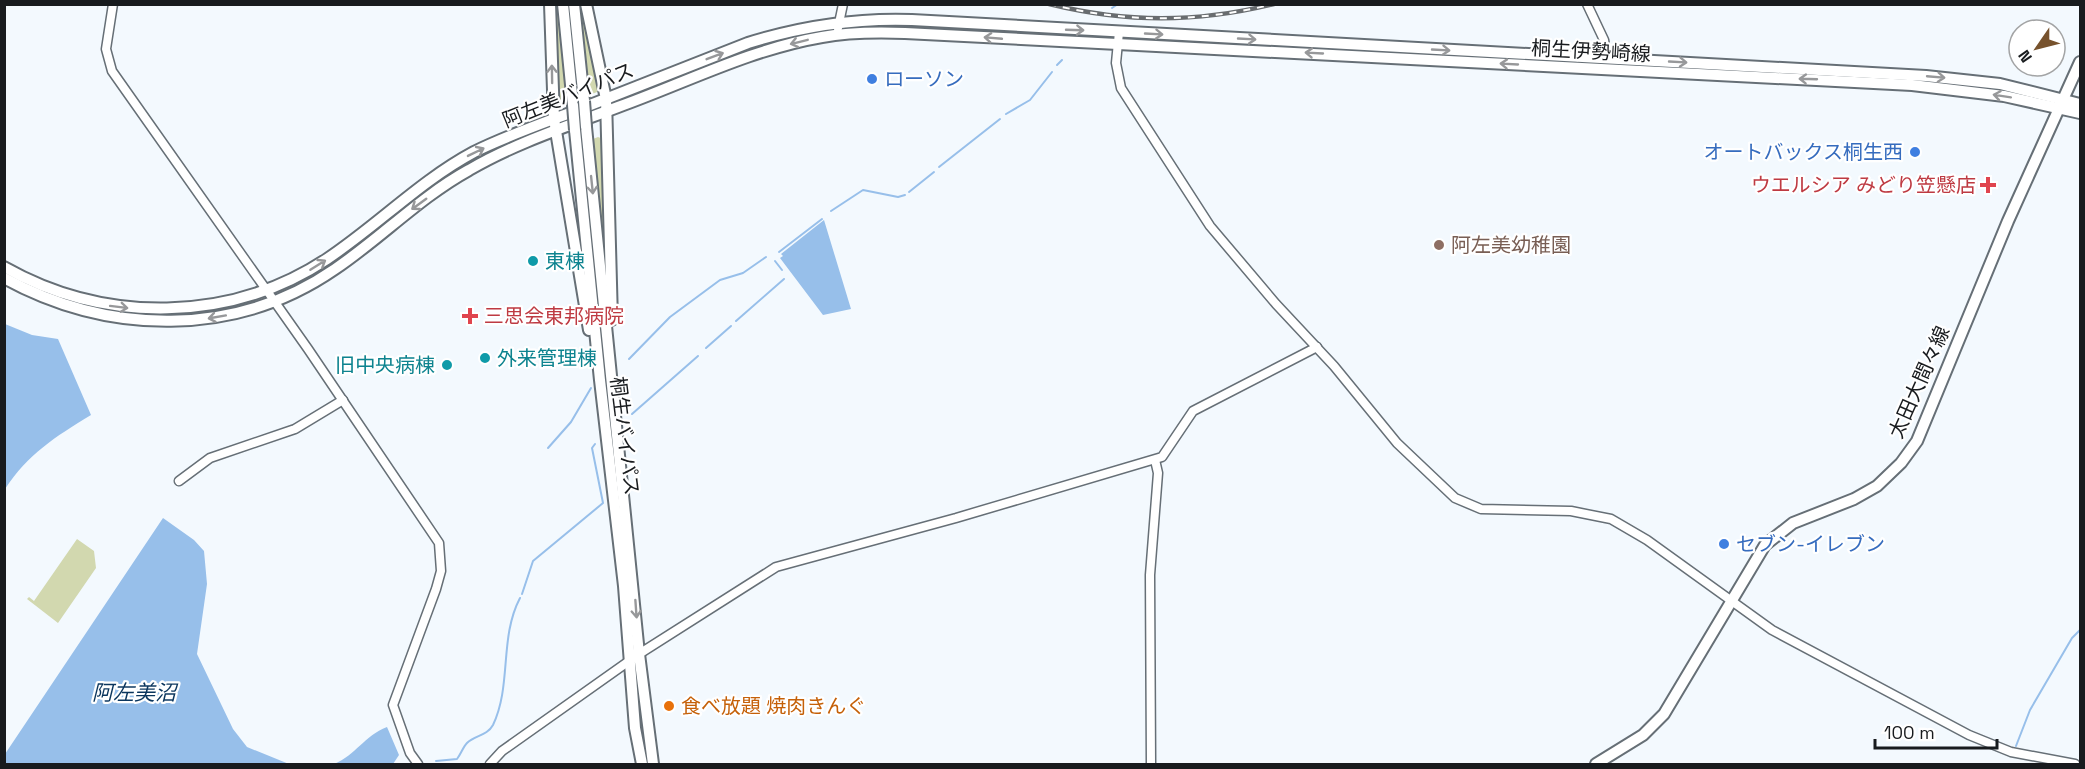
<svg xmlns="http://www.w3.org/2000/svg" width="2085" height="769" font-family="'Space Grotesk','Noto Sans JP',sans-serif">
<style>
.green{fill:#d2d8af}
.water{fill:#97bfea}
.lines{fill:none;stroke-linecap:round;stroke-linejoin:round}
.stream{stroke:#97bfea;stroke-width:2}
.tertiary-casing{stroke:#666f76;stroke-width:11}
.primary-casing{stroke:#666f76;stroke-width:14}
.trunk-casing{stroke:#666f76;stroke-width:14}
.tertiary{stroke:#fff;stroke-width:8}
.primary{stroke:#fff;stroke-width:10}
.trunk{stroke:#fff;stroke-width:10}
.rail-casing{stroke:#686c6f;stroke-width:4.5}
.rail{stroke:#fff;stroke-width:2;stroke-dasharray:7;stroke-linecap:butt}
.trunk-bridge-casing{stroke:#666f76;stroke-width:14;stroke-linecap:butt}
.trunk-bridge{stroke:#fff;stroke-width:10}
.oneway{stroke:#97989a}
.shop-dot{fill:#3f7fe0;stroke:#fff;stroke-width:2}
.health-dot{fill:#e0444e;stroke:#fff;stroke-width:2}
.education-dot{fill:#8d6e63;stroke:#fff;stroke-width:2}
.culture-dot{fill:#0f9aa8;stroke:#fff;stroke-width:2}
.food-dot{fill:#e8710a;stroke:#fff;stroke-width:2}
.labels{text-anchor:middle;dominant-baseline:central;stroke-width:4.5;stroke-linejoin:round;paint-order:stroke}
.street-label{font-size:20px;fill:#181b1e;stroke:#fff}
.shop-label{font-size:20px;fill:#366cbe;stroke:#fff;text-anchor:start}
.health-label{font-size:20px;fill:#be3a42;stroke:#fff;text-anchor:end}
.education-label{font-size:20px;fill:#785e54;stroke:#fff;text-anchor:start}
.culture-label{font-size:20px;fill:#0d838f;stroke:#fff;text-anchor:start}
.food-label{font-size:20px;fill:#c56008;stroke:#fff;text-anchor:start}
.water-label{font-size:21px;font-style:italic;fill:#0a355d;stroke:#fff}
</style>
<rect width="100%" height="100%" fill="#f3f9fe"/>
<g class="green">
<path d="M553 5H557L567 105 561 106 558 103Z"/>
<path d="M579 5H584L599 91 588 96Z"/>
<path d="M598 137 603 139 606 267 593 139Z"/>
<path d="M77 539 94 551 96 568 58 623 27 599 29 597 34 601Z"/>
</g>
<g class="water">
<path d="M824 220 851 309 823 315 780 258 783 256 781 254Z"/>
<path d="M5 324 32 335 58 339 91 415C55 437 28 454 5 489Z"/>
<path d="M163 518 194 540 204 551 207 584 197 654 233 729 247 747 289 764H5V754Z"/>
<path d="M387 727 399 755 393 764H334C356 755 364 736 387 727Z"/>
</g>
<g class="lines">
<g class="stream">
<path d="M1112 8 1118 4"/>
<path d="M1057 65 1062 60"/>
<path d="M1006 114 1030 100 1052 72"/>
<path d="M939 167 1000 119"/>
<path d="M909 192 934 172"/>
<path d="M831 211 863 190 898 197 905 195"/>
<path d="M779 252 822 219"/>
<path d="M775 261 782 270"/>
<path d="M736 321 784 279"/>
<path d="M706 348 731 326"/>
<path d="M629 359 670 317 720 280 743 273 766 257"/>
<path d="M632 414 698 356"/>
<path d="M548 448 571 422 591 388"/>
<path d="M522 594 533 561 603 503 592 448 595 444"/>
<path d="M2016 746 2030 710 2072 638 2080 630"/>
<path d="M436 761 457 759C461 754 463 747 467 743 475 735 487 736 493 725 512 685 499 638 520 598"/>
</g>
<g class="tertiary-casing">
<g id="tertiary">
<path d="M113 4 106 49 112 71 308 349 439 543 441 571 436 589 393 705 410 753 418 764"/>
<path d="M1587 4 1604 40 1607 58"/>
<path d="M838 28 843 4"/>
<path d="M1119 32 1116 63 1121 88 1210 226 1276 304 1334 366 1397 443 1455 498 1481 509 1571 511 1611 519 1647 540 1772 630 1969 735 2011 752 2075 764"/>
<path d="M179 481 210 458 295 429 343 400"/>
<path d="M490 764 502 751 639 654 776 567 956 518 1162 457 1193 411 1317 347"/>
<path d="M1151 764 1150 575 1158 473 1155 460"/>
</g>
</g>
<g class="primary-casing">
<g id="primary">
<path d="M4 267C105 324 230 323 327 259 378 225 420 181 474 152 506 136 541 124 575 111 633 88 690 66 748 43 802 26 855 18 912 20L1926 76 2000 84 2080 104"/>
<path d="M4 278C108 335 235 338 335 269 381 238 420 197 469 170 515 143 568 126 618 107 685 83 751 49 822 37 849 32 878 32 905 33L1912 85 2004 96 2080 113"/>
<path d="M1596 764 1643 735 1664 714 1765 545 1793 523 1854 499 1877 486 1901 463 1917 441 2008 221 2080 62"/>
</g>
</g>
<g class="trunk-casing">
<g id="trunk">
<path d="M550 4 554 119 589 330"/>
<path d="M563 4 573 105"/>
<path d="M574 4 584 101"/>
<path d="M586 4 606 99 612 320"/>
<path d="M586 127 639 654 653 764"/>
<path d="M575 130 600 380 624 586 635 728 642 764"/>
</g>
</g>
<use href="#tertiary" class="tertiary"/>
<use href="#primary" class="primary"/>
<use href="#trunk" class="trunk"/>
<g class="rail-casing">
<path id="rail" d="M1049 4C1127 23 1196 23 1274 4"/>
</g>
<use href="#rail" class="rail"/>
<g class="trunk-bridge-casing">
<g id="trunk-bridge">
<path d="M584 101 586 127"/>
<path d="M573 105 575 130"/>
</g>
</g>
<use href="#trunk-bridge" class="trunk-bridge"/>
</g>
<defs><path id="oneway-shaft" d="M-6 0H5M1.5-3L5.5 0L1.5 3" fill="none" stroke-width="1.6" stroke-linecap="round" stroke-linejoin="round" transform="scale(1.5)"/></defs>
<g class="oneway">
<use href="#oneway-shaft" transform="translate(1075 30) rotate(2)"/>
<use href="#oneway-shaft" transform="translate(1154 34) rotate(3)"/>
<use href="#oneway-shaft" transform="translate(993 38) rotate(-175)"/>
<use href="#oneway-shaft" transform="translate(1247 39) rotate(3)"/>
<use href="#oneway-shaft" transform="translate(799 42) rotate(166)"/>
<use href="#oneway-shaft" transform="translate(1441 50) rotate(3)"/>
<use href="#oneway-shaft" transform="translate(1314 53) rotate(-177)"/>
<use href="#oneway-shaft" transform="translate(715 56) rotate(-21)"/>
<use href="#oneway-shaft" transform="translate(1678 62) rotate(3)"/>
<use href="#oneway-shaft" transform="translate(1509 64) rotate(-177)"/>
<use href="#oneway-shaft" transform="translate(552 74) rotate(-91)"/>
<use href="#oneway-shaft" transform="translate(1936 77) rotate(5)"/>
<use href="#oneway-shaft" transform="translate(1808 79) rotate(-178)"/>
<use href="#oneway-shaft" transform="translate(2002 96) rotate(-171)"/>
<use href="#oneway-shaft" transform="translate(476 152) rotate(-26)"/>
<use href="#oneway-shaft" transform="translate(592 185) rotate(84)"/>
<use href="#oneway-shaft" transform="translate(419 204) rotate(144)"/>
<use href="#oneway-shaft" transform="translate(318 265) rotate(-32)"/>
<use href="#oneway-shaft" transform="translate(119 307) rotate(7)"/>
<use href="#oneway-shaft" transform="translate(217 317) rotate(170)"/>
<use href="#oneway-shaft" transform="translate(636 609) rotate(86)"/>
</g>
<g class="shop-dot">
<circle cx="872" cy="79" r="6"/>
<circle cx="1915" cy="152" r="6"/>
<circle cx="1724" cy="544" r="6"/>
</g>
<g class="health-dot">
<path d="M1985 176h6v6h6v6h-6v6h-6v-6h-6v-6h6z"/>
<path d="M467 307h6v6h6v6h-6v6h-6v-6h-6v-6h6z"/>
</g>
<circle class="education-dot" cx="1439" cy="245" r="6"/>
<g class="culture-dot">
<circle cx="533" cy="261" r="6"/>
<circle cx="485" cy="358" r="6"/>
<circle cx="447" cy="365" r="6"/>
</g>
<circle class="food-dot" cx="669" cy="706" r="6"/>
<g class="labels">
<g class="street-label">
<text transform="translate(1591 51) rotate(3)">桐生伊勢崎線</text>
<text transform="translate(568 95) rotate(-22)">阿左美バイパス</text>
<text transform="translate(1919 382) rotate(-66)">太田大間々線</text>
<text transform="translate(625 436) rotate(83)">桐生バイパス</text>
</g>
<g class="shop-label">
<text x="884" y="79">ローソン</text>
<text x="1903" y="152" text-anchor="end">オートバックス桐生西</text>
<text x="1736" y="544">セブン-イレブン</text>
</g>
<g class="health-label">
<text x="1976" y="185">ウエルシア みどり笠懸店</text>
<text x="484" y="316" text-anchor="start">三思会東邦病院</text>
</g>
<g class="education-label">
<text x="1451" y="245">阿左美幼稚園</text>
</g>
<g class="culture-label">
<text x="545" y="261">東棟</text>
<text x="497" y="358">外来管理棟</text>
<text x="435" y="365" text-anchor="end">旧中央病棟</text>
</g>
<g class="food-label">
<text x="681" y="706">食べ放題 焼肉きんぐ</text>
</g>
<g class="water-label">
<text x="134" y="692">阿左美沼</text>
</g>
</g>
<rect width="2085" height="769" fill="none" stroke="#181b1e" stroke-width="12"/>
<g transform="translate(2037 48) rotate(235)"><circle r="28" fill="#ffffff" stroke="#a3a4a5" stroke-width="1.5"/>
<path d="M0-4.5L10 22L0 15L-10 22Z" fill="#77522d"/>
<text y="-9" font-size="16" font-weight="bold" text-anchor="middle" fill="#181b1e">N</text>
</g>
<path d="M1875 739v9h122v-9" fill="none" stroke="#181b1e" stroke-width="3"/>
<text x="1884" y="739" font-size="18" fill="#181b1e" stroke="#ffffff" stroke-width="4.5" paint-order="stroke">100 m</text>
</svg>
